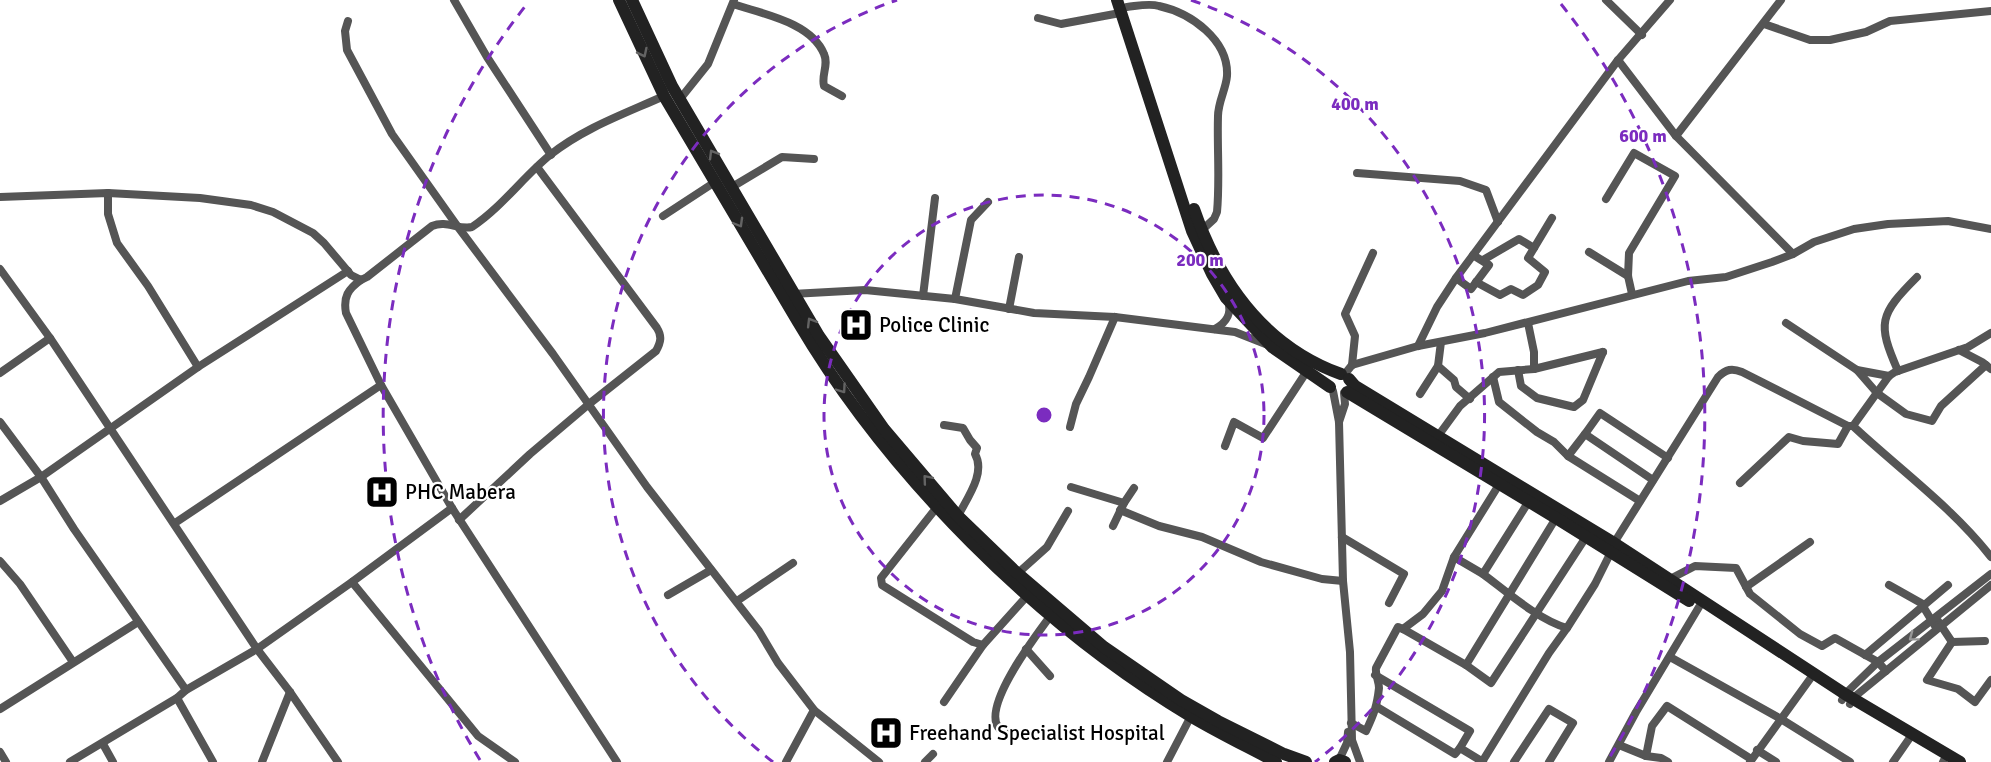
<svg xmlns="http://www.w3.org/2000/svg" width="1991" height="762" font-family="Signika,sans-serif">
<style>
.lines{fill:none;stroke-linecap:round;stroke-linejoin:round}
.minor{stroke:#555;stroke-width:8}
.secondary{stroke:#222;stroke-width:12}
.oneway{stroke:#646464}
.oneway2{stroke:#999}
.ring{fill:none;stroke:#7b2cbf;stroke-width:3;stroke-dasharray:10 8}
.labels{text-anchor:middle;dominant-baseline:central;stroke-width:4.5;stroke-linejoin:round;paint-order:stroke}
.poi-label{font-size:21px;fill:#000;stroke:#fff;text-anchor:start}
.centre{fill:#7b2cbf;stroke:#fff;stroke-width:3}
.ring-label{font-size:18px;text-anchor:middle;font-weight:bold;fill:#7b2cbf;stroke:#fff;stroke-width:4.5;stroke-linejoin:round;paint-order:stroke}
</style>
<rect width="100%" height="100%" fill="#fff"/>
<g class="lines">
<g class="minor">
<path d="M454 0 487 57 551 155"/>
<path d="M1606 0 1642 35"/>
<path d="M733 4C762 14 811 22 824 54 829 65 821 75 824 86L842 96"/>
<path d="M1127 7C1137 6 1149 3 1159 6 1191 13 1229 40 1227 76 1226 89 1218 102 1218 116 1217 148 1220 180 1217 212L1214 219 1202 230"/>
<path d="M1038 18 1061 24 1120 13"/>
<path d="M348 21 345 31 347 50 392 134 458 227 553 354 647 487 759 631 778 663 814 710 879 762"/>
<path d="M1764 24 1810 40H1830L1866 32 1890 21 1991 11"/>
<path d="M1618 60 1676 136 1793 254"/>
<path d="M680 99 708 64 734 0"/>
<path d="M1676 136 1781 0"/>
<path d="M1357 173 1460 181 1486 190 1498 222"/>
<path d="M732 187 782 157 814 159"/>
<path d="M108 193V214L117 243 148 286 198 367"/>
<path d="M0 197 108 193 200 198 251 205 273 212 313 233 324 243 351 275 361 280 367 277 432 226C447 220 458 230 472 227 502 207 523 177 550 155 584 128 624 114 664 96"/>
<path d="M1606 199 1634 153 1675 176 1629 253 1628 276 1632 294"/>
<path d="M663 216 715 182"/>
<path d="M1589 252 1628 276"/>
<path d="M1483 260 1519 239 1534 248"/>
<path d="M0 269 50 338 257 649 290 692 338 762"/>
<path d="M1456 278 1471 289 1489 265 1473 255"/>
<path d="M361 280C348 289 343 297 346 313L381 385 452 508 617 762"/>
<path d="M1476 282 1500 295 1511 289 1523 295 1538 285 1545 272 1528 258 1552 218"/>
<path d="M792 294 865 290 955 299 1034 313 1115 317 1235 332 1268 345"/>
<path d="M923 296 935 198"/>
<path d="M955 299 971 220 988 202"/>
<path d="M1009 309 1019 257"/>
<path d="M1528 323 1534 352V369"/>
<path d="M1786 323 1857 370 1889 376"/>
<path d="M1215 329C1227 322 1232 314 1228 301"/>
<path d="M1441 342 1438 366 1454 380 1456 387 1470 399"/>
<path d="M1418 346 1437 307 1456 278 1618 60 1670 0"/>
<path d="M1959 350 1982 362 1991 369"/>
<path d="M1352 365 1355 336 1345 314 1373 253"/>
<path d="M1518 370 1521 386 1537 398 1574 407 1583 400 1603 352"/>
<path d="M1857 370 1877 393 1906 414 1932 421 1941 406 1986 365"/>
<path d="M1898 371C1877 323 1879 315 1917 277"/>
<path d="M0 373 50 338"/>
<path d="M1344 375 1352 365 1418 346 1485 333 1688 281 1726 277 1772 262 1793 254 1814 242 1854 229 1888 224 1948 221 1991 229"/>
<path d="M1493 377 1499 402 1537 432 1554 442 1568 456 1640 501"/>
<path d="M1333 391 1339 422 1343 581 1350 652 1352 740 1360 762"/>
<path d="M1420 394 1438 366"/>
<path d="M0 422 41 477 74 529 186 690"/>
<path d="M1339 422 1345 404 1344 393"/>
<path d="M944 425 963 428 970 440 977 448 975 454C986 473 967 498 958 516"/>
<path d="M1853 426 1889 376 1895 372 1968 347 1991 333"/>
<path d="M1070 427 1076 404 1089 377 1115 317"/>
<path d="M1585 434 1600 413 1668 458"/>
<path d="M1438 436 1460 406 1499 372 1534 369 1603 352"/>
<path d="M1225 446 1234 422 1263 438 1307 371"/>
<path d="M1568 456 1585 434 1653 480"/>
<path d="M1740 483 1789 437 1803 441 1838 444 1848 426"/>
<path d="M1071 487 1124 503"/>
<path d="M0 501 41 477 198 367 348 271"/>
<path d="M937 507 881 578 882 585 973 642 983 645"/>
<path d="M1120 510 1159 526 1202 537 1261 562 1322 579 1343 581"/>
<path d="M459 520 530 454 589 404 656 351C661 342 662 336 657 328L537 167"/>
<path d="M175 523 381 385"/>
<path d="M1113 526 1124 503 1134 488"/>
<path d="M1342 537 1404 574 1389 603"/>
<path d="M1614 543 1718 377C1726 369 1732 368 1742 372L1848 426H1853C1899 469 1952 507 1991 557"/>
<path d="M1454 557 1483 574 1529 501"/>
<path d="M0 561 20 584 73 662"/>
<path d="M1018 573 1047 547 1068 511"/>
<path d="M1483 574C1507 592 1539 620 1567 628"/>
<path d="M1670 579 1695 566 1736 568 1750 594 1800 634 1822 646 1835 638 1878 662 1886 671"/>
<path d="M352 582 478 736 515 762"/>
<path d="M1889 585 1921 603 1935 626"/>
<path d="M1746 587 1810 542"/>
<path d="M668 595 711 570"/>
<path d="M737 601 793 563"/>
<path d="M1938 621 1952 642 1985 641"/>
<path d="M1403 629 1423 614 1442 591 1454 557 1500 483"/>
<path d="M1952 642 1927 680 1958 689 1975 702 1991 680"/>
<path d="M1026 649 1050 676"/>
<path d="M1865 655 1948 585"/>
<path d="M1670 657 1781 719 1850 762"/>
<path d="M1466 665 1556 518"/>
<path d="M1375 675 1470 731 1460 748 1483 762"/>
<path d="M177 698 213 762"/>
<path d="M1842 700 1845 694 1878 662 1991 574"/>
<path d="M944 702 983 645 1027 596"/>
<path d="M1850 704 1853 698 1991 585"/>
<path d="M1377 707 1455 754 1460 748"/>
<path d="M0 709 138 622"/>
<path d="M1351 723 1366 731C1374 714 1377 706 1379 688 1379 681 1375 675 1376 668L1398 627 1403 629 1466 665 1491 683 1586 537"/>
<path d="M1006 733C1003 731 1000 730 998 727 983 704 1037 634 1051 615"/>
<path d="M103 744 113 762"/>
<path d="M1619 745 1646 756 1661 758 1668 762"/>
<path d="M1757 750 1776 762"/>
<path d="M0 752 6 762"/>
<path d="M1646 756 1652 726 1667 706 1751 759"/>
<path d="M1339 760 1347 743 1348 732"/>
<path d="M70 762 177 698 186 690 257 649 352 582 452 508"/>
<path d="M262 762 290 692"/>
<path d="M786 762 814 710"/>
<path d="M925 762 933 754"/>
<path d="M1167 762 1191 716"/>
<path d="M1482 762 1549 653 1567 628 1595 584 1611 552"/>
<path d="M1514 762 1549 709 1573 723 1549 762"/>
<path d="M1609 762 1636 712 1699 607"/>
<path d="M1750 762 1810 679"/>
<path d="M1893 762 1909 739"/>
<path d="M1943 762 1944 760"/>
</g>
<g class="secondary">
<path d="M619 0 664 96 798 322C889 476 1038 625 1192 717 1219 733 1248 747 1276 762"/>
<path d="M632 0 672 86 819 336 884 429 958 516 1015 571 1104 647 1181 700 1218 721 1284 754 1306 762"/>
<path d="M1117 0 1192 231 1212 274 1226 298 1272 347 1330 387"/>
<path d="M1194 209C1220 284 1264 346 1341 374"/>
<path d="M1349 379 1355 386 1614 543 1845 694 1960 762"/>
<path d="M1347 392 1556 518 1689 601"/>
<path d="M1335 762 1339 760 1345 762"/>
</g>
</g>
<defs><path id="oneway-chevron" d="M-2-3.5L2.5 0L-2 3.5" fill="none" stroke-width="1.6" stroke-linecap="round" stroke-linejoin="round" transform="scale(1.5)"/></defs>
<g class="oneway">
<use href="#oneway-chevron" transform="translate(643 53) rotate(64)"/>
<use href="#oneway-chevron" transform="translate(713 154) rotate(-121)"/>
<use href="#oneway-chevron" transform="translate(739 223) rotate(60)"/>
<use href="#oneway-chevron" transform="translate(811 322) rotate(-121)"/>
<use href="#oneway-chevron" transform="translate(842 389) rotate(55)"/>
<use href="#oneway-chevron" transform="translate(927 479) rotate(-130)"/>
</g>
<use class="oneway2" href="#oneway-chevron" transform="translate(1913 637) rotate(143)"/>
<g class="ring">
<circle cx="1044" cy="415" r="220"/>
<path d="M773 762A440 440 0 0 1 897 0M1191 0A440 440 0 0 1 1315 762"/>
<path d="M480 760A661 661 0 0 1 527 4M1561 4A661 661 0 0 1 1608 760"/>
</g>
<defs>
<g id="hospital-square" transform="scale(1.725)"><rect x="-9" y="-9" width="18" height="18" rx="4" fill="#000" stroke="#fff"/><path d="M-5-5h3v3.5h4V-5h3V5h-3V1.5h-4V5h-3Z" fill="#fff"/></g>
</defs>
<g fill-rule="evenodd">
<use href="#hospital-square" x="856" y="325"/>
<use href="#hospital-square" x="382" y="492"/>
<use href="#hospital-square" x="886" y="733"/>
</g>
<g class="labels">
<g class="poi-label">
<text x="879" y="325">Police Clinic</text>
<text x="405" y="492">PHC Mabera</text>
<text x="909" y="733">Freehand Specialist Hospital</text>
</g>
</g>
<circle cx="1044" cy="415" r="9" class="centre"/>
<g class="ring-label">
<text x="1355" y="110">400 m</text>
<text x="1643" y="142">600 m</text>
<text x="1200" y="266">200 m</text>
</g>
</svg>
